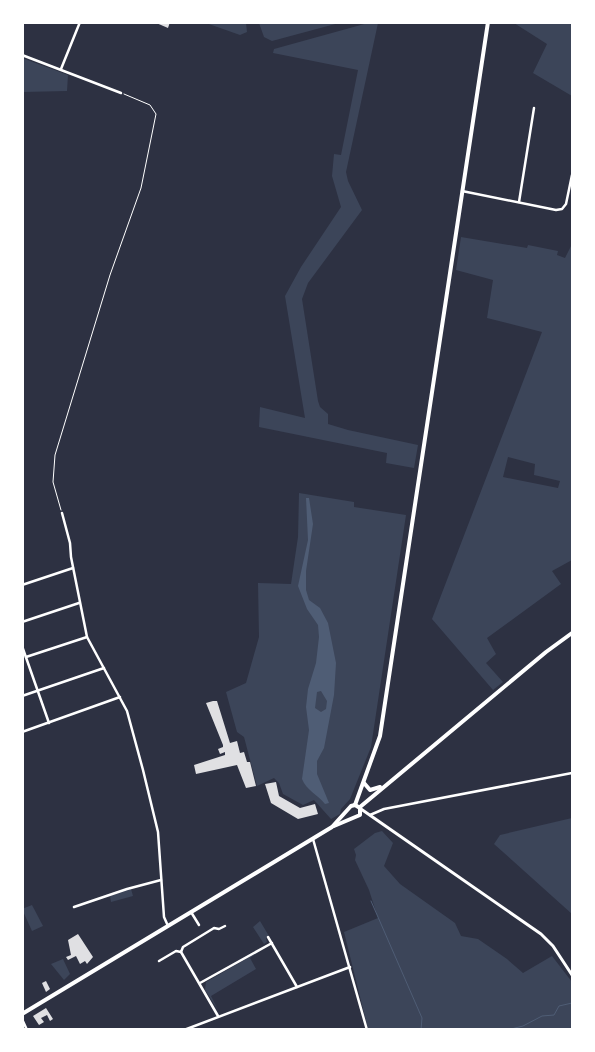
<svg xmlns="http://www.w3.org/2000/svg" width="595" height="1052" font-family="'PT Sans',sans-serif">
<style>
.green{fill:#3c4559;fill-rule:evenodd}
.water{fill:#4f5d75;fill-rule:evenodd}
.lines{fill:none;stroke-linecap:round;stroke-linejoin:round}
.stream{stroke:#4f5d75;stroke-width:1}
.building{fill:#e0e0e3}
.path{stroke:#fff;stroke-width:1}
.minor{stroke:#fff;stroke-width:2.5}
.tertiary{stroke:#fff;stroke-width:3}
.secondary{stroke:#fff;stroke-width:4}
.primary{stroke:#fff;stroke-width:4}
</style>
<rect width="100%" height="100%" fill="#2d3142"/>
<g class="green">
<path d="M206 23H246L247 32 240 35Z"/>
<path d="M259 23V22L339 23 272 41 264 37Z"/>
<path d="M368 23H378L346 172 348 181 362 210 308 283 302 299 318 401 320 407 328 414V424L348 430 418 445 414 468 386 463 387 453 259 427 260 407 305 418 285 296 301 267 341 207 332 176 334 154 341 155 358 70 273 53 274 49Z"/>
<path d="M514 23H572V96L533 73 547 44Z"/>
<path d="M22 58 68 75 67 91 23 92Z"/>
<path d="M461 237 527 248 528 245 558 251 557 255 565 258 572 244V560L552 571 561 584 487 638 496 654 486 663 503 682 493 690 432 619 542 332 487 318 493 280 456 270ZM508 457 535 464 534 475 560 481 558 488 503 477Z"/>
<path d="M299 493 354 502V507L406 515 371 747 350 799 341 809 340 814 331 819 314 800 303 805 283 794 279 783 274 778 257 786 244 737 237 732 226 692 246 683 259 637 258 583 291 584 298 537Z"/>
<path d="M572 818V914L494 844 500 835Z"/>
<path d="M382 831 393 843 384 866 400 884 455 923 461 936 478 939 507 959 523 973 552 956 572 982V1029H368L344 932 378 918 369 890 355 860 356 855 354 849 375 833Z"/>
<path d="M131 889 133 896 111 902 110 896Z"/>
<path d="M32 905 43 926 32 931 22 909Z"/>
<path d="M260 921 269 936 266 938 267 942 264 944 253 927Z"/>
<path d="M260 951 250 958 256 969 211 996 218 1010 205 990 206 982Z"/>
<path d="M63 959 70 974 64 980 51 964Z"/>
</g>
<path class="water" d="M306 498H309L313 524 306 571V590L309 600 320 608 328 623 336 663 334 695 324 748 317 761V774L329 803 325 804C318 795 306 790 302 779L309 730 306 707 308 689 316 663 319 637 318 625 307 609 298 586 308 540ZM321 691 327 701 326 709 321 712 315 708 317 692Z"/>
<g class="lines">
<g class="stream">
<path d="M371 901 422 1018 421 1030"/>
<path d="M507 1030 523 1026 542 1016 554 1015 559 1006 572 1003"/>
</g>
</g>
<g class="building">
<path d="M154 22H170L168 28Z"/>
<path d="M213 701H217L230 743 237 741 240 753 244 752 247 762H250L256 786 246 788 237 765 196 774 194 765 225 755V752L220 754 218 749 223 747V745L206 703Z"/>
<path d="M276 782 279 796 300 808 315 804 318 814 298 819 271 803 265 784Z"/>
<path d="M78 934 93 957 87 964 85 961 80 964 76 956 68 960 66 957 71 955 68 940Z"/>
<path d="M46 981 50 989 46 992 42 983Z"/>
<path d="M46 1008 53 1019 50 1021 47 1015 41 1018 44 1022 39 1025 33 1016Z"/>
</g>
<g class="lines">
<path class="path" d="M61 510 53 482 55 455 110 275 141 188 156 114 150 105 124 94"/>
<g class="minor">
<path d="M22 55 121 93"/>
<path d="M61 69 80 22"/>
<path d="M462 191 556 210 562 209 566 204 572 175"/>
<path d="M519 202 534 108"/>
<path d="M62 513 70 543 71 557 87 637 127 711 143 770 158 832 164 917 168 926"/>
<path d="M22 585 73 568"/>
<path d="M22 622 79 603"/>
<path d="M22 646 49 723"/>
<path d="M26 657 87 637"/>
<path d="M22 696 104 668"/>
<path d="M22 732 120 697"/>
<path d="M370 815 384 809 572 773"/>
<path d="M313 839 367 1030"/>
<path d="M74 907 127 889 161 880"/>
<path d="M191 912 199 925"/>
<path d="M268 937 297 987"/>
<path d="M181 952 218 1016"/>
<path d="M159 961 176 951 181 952 183 947 214 928 219 929 225 926"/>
<path d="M200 983 272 943"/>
<path d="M22 1019 27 1030"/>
<path d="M184 1030 350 967"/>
</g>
<path class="tertiary" d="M361 809 541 934 553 946 572 975"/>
<g class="secondary">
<path d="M364 783 370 790 380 787"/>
<path d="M360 807 546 652 572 633"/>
</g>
<g class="primary">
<path d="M355 805 380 736 488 22"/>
<path d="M334 826 360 815V808L355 805"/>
<path d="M22 1014 332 827 351 806 355 805"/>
</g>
</g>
<rect width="595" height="1052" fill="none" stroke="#ffffff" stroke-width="48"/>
</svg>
